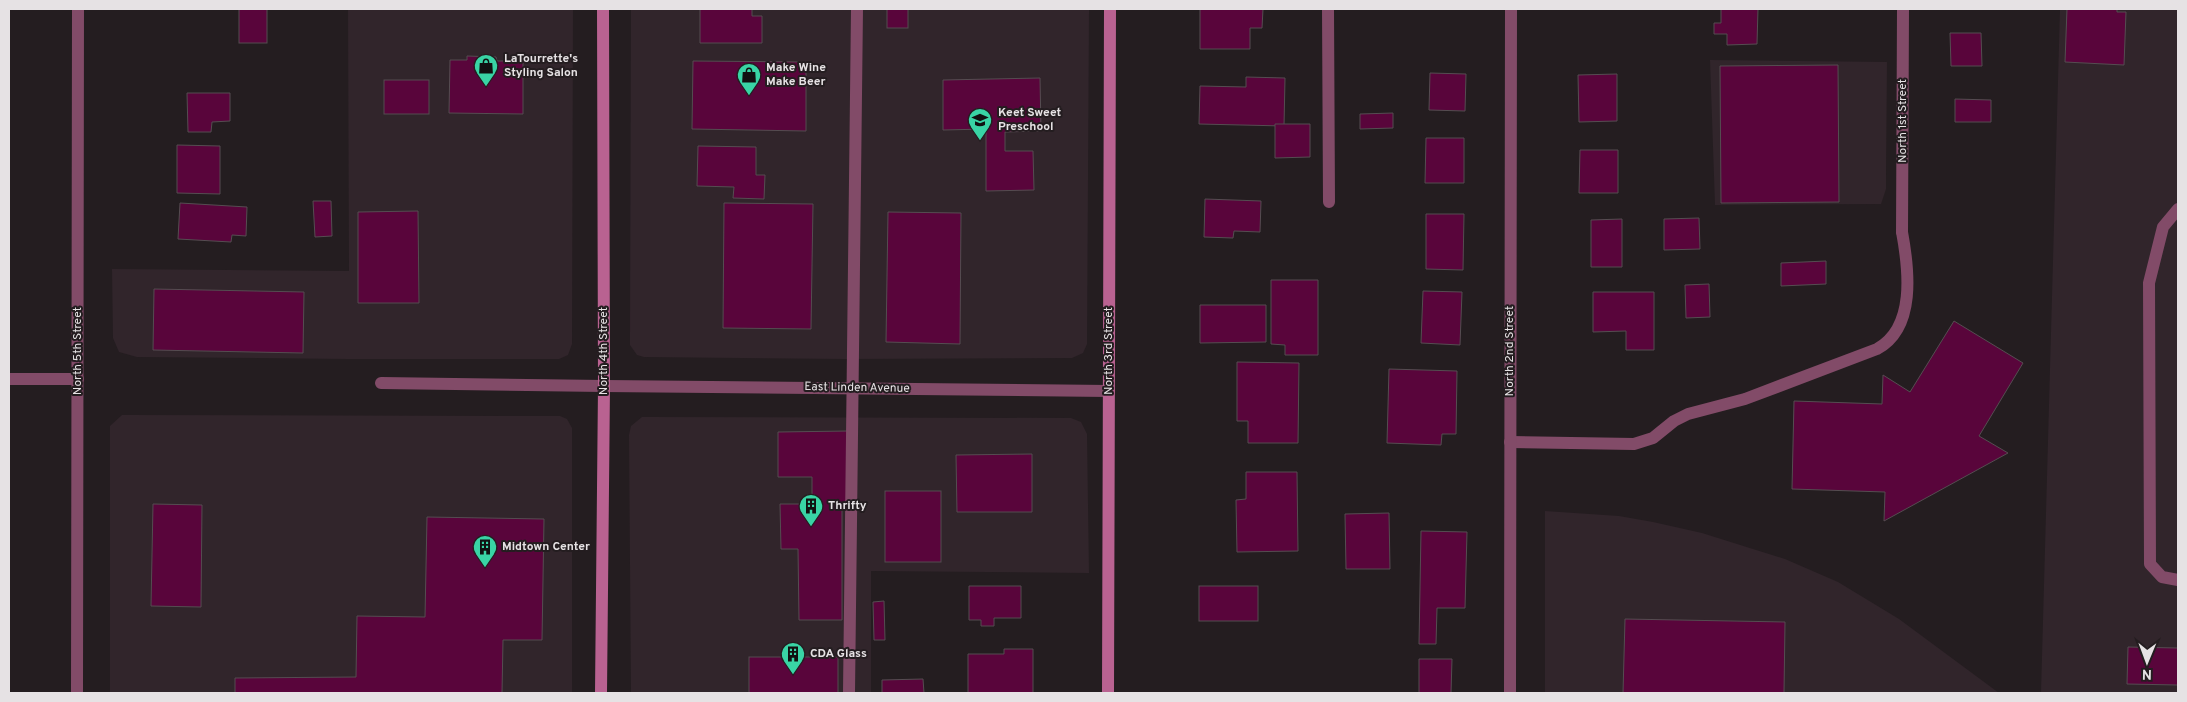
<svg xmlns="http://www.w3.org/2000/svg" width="2187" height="702" font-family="Overpass,sans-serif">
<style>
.built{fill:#31252b}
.building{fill:#59053b;stroke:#554d51}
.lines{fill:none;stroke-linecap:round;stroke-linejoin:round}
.lane{stroke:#824b68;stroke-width:12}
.street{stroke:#824b68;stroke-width:12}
.secondary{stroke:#b96291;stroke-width:12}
.labels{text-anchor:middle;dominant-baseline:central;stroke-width:4;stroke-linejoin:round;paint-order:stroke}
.poi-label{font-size:12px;font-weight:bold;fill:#e6e2e4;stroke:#241d20;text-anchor:start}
.street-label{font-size:12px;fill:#e6e2e4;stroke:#241d20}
</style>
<rect width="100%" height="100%" fill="#241d20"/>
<g class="built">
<path d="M348 9H573L572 344 568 355 559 359H349L137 357 119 352 113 338 112 269 349 271Z"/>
<path d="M631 9H1089L1087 344 1083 353 1072 358 845 359 644 357 637 355 630 345Z"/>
<path d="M2060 9H2178V693H2041Z"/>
<path d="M1710 60 1887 62 1886 175V189L1881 204 1715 205Z"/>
<path d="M122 415 560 416 567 419 572 428V693H110V426Z"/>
<path d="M642 417 1071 418 1081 422 1087 434 1089 573 871 571V693H631L629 435 631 426Z"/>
<path d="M1545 511 1619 516 1653 522 1702 533 1785 559 1838 582 1899 619 1999 693H1545Z"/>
</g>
<g class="building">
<rect x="239" y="9" width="28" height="34"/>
<path d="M700 9H752V16H762V43H700Z"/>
<rect x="887" y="9" width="21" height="19"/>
<path d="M1200 9H1263L1262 28H1250V49H1200Z"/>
<path d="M1721 9H1758L1757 44 1727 45V34H1714V23H1721Z"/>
<path d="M2067 9H2117V12H2126L2124 65 2065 62Z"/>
<path d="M1950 33H1981L1982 66H1951Z"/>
<path d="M467 56 496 57 497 61H523V114L449 113 450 60H467Z"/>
<path d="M693 61 806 62V131L692 129Z"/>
<path d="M1838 65 1839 202 1721 203 1720 66Z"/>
<path d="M1430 73 1466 74 1465 111 1429 110Z"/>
<path d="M1617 74V121L1579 122 1578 75Z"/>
<path d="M1246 77 1285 78 1284 126 1199 124 1200 86 1246 87Z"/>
<path d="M1040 78 1041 131 1005 132V151H1033L1034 190 986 191V129L943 130V80Z"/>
<rect x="384" y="80" width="45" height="34"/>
<path d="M187 93H230V121L212 122 211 132H188Z"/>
<path d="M1955 99 1991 100V122H1955Z"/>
<path d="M1393 113V128L1360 129V114Z"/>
<path d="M1275 124H1310V157L1275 158Z"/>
<path d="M1426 138H1464V183H1425Z"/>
<path d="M177 145 220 146V194L177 193Z"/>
<path d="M698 146 756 147V175H765L764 199 733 198 734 187 697 186Z"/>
<path d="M1580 150H1618V193H1579Z"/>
<path d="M1205 199 1261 201 1260 232 1234 231 1233 238 1204 237Z"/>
<path d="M313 201H331L332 236 315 237Z"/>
<path d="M180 203 247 207 246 236 232 235 231 242 178 239Z"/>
<path d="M724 203 813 204 811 329 723 328Z"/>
<path d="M418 211 419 303H358V212Z"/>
<path d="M888 212 961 213 960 344 886 342Z"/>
<path d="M1426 214H1464L1463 270 1426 269Z"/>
<path d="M1699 218 1700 249 1664 250V219Z"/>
<path d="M1622 219V267H1591V220Z"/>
<path d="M1826 261V284L1781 286V263Z"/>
<path d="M1271 280H1318V355H1285V345L1271 344Z"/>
<path d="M1709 284 1710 317 1686 318 1685 285Z"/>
<path d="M154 289 304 292 303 353 153 350Z"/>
<path d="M1423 291 1462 292 1460 345 1421 343Z"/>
<path d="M1593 292H1654V350H1626V331L1593 332Z"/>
<path d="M1200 305H1266V342L1200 343Z"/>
<path d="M1954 321 2023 363 1979 436 2008 453 1884 521 1885 492 1792 489 1794 401 1882 404 1883 375 1910 392Z"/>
<path d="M1237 362 1299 363 1298 443H1248V421H1237Z"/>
<path d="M1389 369 1457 371 1456 434H1442L1441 445 1387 443Z"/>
<path d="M848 431 849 505H842V620H799L798 549H781L780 504H812V477H778V432Z"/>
<path d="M1032 454V512H957L956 455Z"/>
<path d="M1246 472H1297L1298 551 1237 552 1236 500 1246 499Z"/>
<rect x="885" y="491" width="56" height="71"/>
<path d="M153 504 202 505 201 607 151 606Z"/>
<path d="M1389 513 1390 569H1346L1345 514Z"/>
<path d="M427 517 544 519 542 640H503L502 693H235V678L356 677 357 616 425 617Z"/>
<path d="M1421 531 1467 532 1465 608H1437L1436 644H1419Z"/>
<path d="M969 586H1021V618H994V626H981V620H969Z"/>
<rect x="1199" y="586" width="59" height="35"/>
<path d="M884 601 885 640H874L873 602Z"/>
<path d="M1625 619 1785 622 1784 693H1623Z"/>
<path d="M2128 647 2178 648V685L2127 684Z"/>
<path d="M1004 649H1033V693H968V654H1004Z"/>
<rect x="749" y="657" width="89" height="36"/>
<path d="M1419 659H1452L1451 693H1419Z"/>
<path d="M923 679 924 693H882V680Z"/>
</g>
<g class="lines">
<g class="lane">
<path d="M1328 9 1329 202"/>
<path d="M2178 209 2163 227 2149 283 2150 564 2162 577 2178 580"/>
<path d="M381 383 604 386"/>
<path d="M1510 442 1634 444 1653 438 1674 421 1688 414 1745 399 1877 349C1916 328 1909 270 1902 232"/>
<path d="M849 693 857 9"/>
</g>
<g class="street">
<path d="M1902 232 1903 9"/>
<path d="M9 379H78"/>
<path d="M604 386 1109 391"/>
<path d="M77 693 78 9"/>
<path d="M1510 693 1511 9"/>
</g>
<g class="secondary">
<path d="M601 693 604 386 603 9"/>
<path d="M1108 693 1110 9"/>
</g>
</g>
<defs>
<g id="shop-pin" transform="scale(1.25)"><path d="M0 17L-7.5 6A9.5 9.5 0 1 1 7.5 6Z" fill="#39d4a5" stroke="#241d20"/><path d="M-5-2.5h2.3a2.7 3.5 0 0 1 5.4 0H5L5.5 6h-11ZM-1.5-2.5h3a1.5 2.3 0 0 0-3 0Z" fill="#111"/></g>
<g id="school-pin" transform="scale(1.25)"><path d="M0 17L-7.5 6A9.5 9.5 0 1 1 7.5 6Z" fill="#39d4a5" stroke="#241d20"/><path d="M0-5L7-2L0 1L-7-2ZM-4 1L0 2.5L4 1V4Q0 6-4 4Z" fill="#111"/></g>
<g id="building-pin" transform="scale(1.25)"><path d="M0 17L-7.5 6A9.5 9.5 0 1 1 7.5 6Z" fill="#39d4a5" stroke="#241d20"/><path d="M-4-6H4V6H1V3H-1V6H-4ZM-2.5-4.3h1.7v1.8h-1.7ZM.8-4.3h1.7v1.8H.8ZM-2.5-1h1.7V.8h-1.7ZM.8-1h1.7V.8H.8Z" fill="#111"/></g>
</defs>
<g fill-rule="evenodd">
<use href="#shop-pin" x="486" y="66"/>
<use href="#shop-pin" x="749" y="75"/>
<use href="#school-pin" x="980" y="120"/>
<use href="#building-pin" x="811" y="506"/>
<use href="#building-pin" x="485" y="547"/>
<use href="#building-pin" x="793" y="654"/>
</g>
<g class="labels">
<g class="poi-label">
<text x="504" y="59">LaTourrette's<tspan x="504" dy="14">Styling Salon</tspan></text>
<text x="766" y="68">Make Wine<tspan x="766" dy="14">Make Beer</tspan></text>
<text x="998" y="113">Keet Sweet<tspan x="998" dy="14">Preschool</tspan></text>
<text x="828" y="506">Thrifty</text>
<text x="502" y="547">Midtown Center</text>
<text x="810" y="654">CDA Glass</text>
</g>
<g class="street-label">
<text transform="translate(1903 121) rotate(-90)">North 1st Street</text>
<text transform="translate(78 351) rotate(-90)">North 5th Street</text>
<text transform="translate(604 351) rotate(-90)">North 4th Street</text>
<text transform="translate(1109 351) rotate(-90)">North 3rd Street</text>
<text transform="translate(1510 351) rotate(-90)">North 2nd Street</text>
<text transform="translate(857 388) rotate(1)">East Linden Avenue</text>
</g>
</g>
<rect width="2187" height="702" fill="none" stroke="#e6e2e4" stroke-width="20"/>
<g transform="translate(2147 662) rotate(181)" stroke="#241d20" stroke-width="4" paint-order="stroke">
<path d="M0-4L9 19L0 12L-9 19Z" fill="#e6e2e4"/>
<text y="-8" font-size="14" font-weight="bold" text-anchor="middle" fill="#e6e2e4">N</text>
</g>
</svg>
